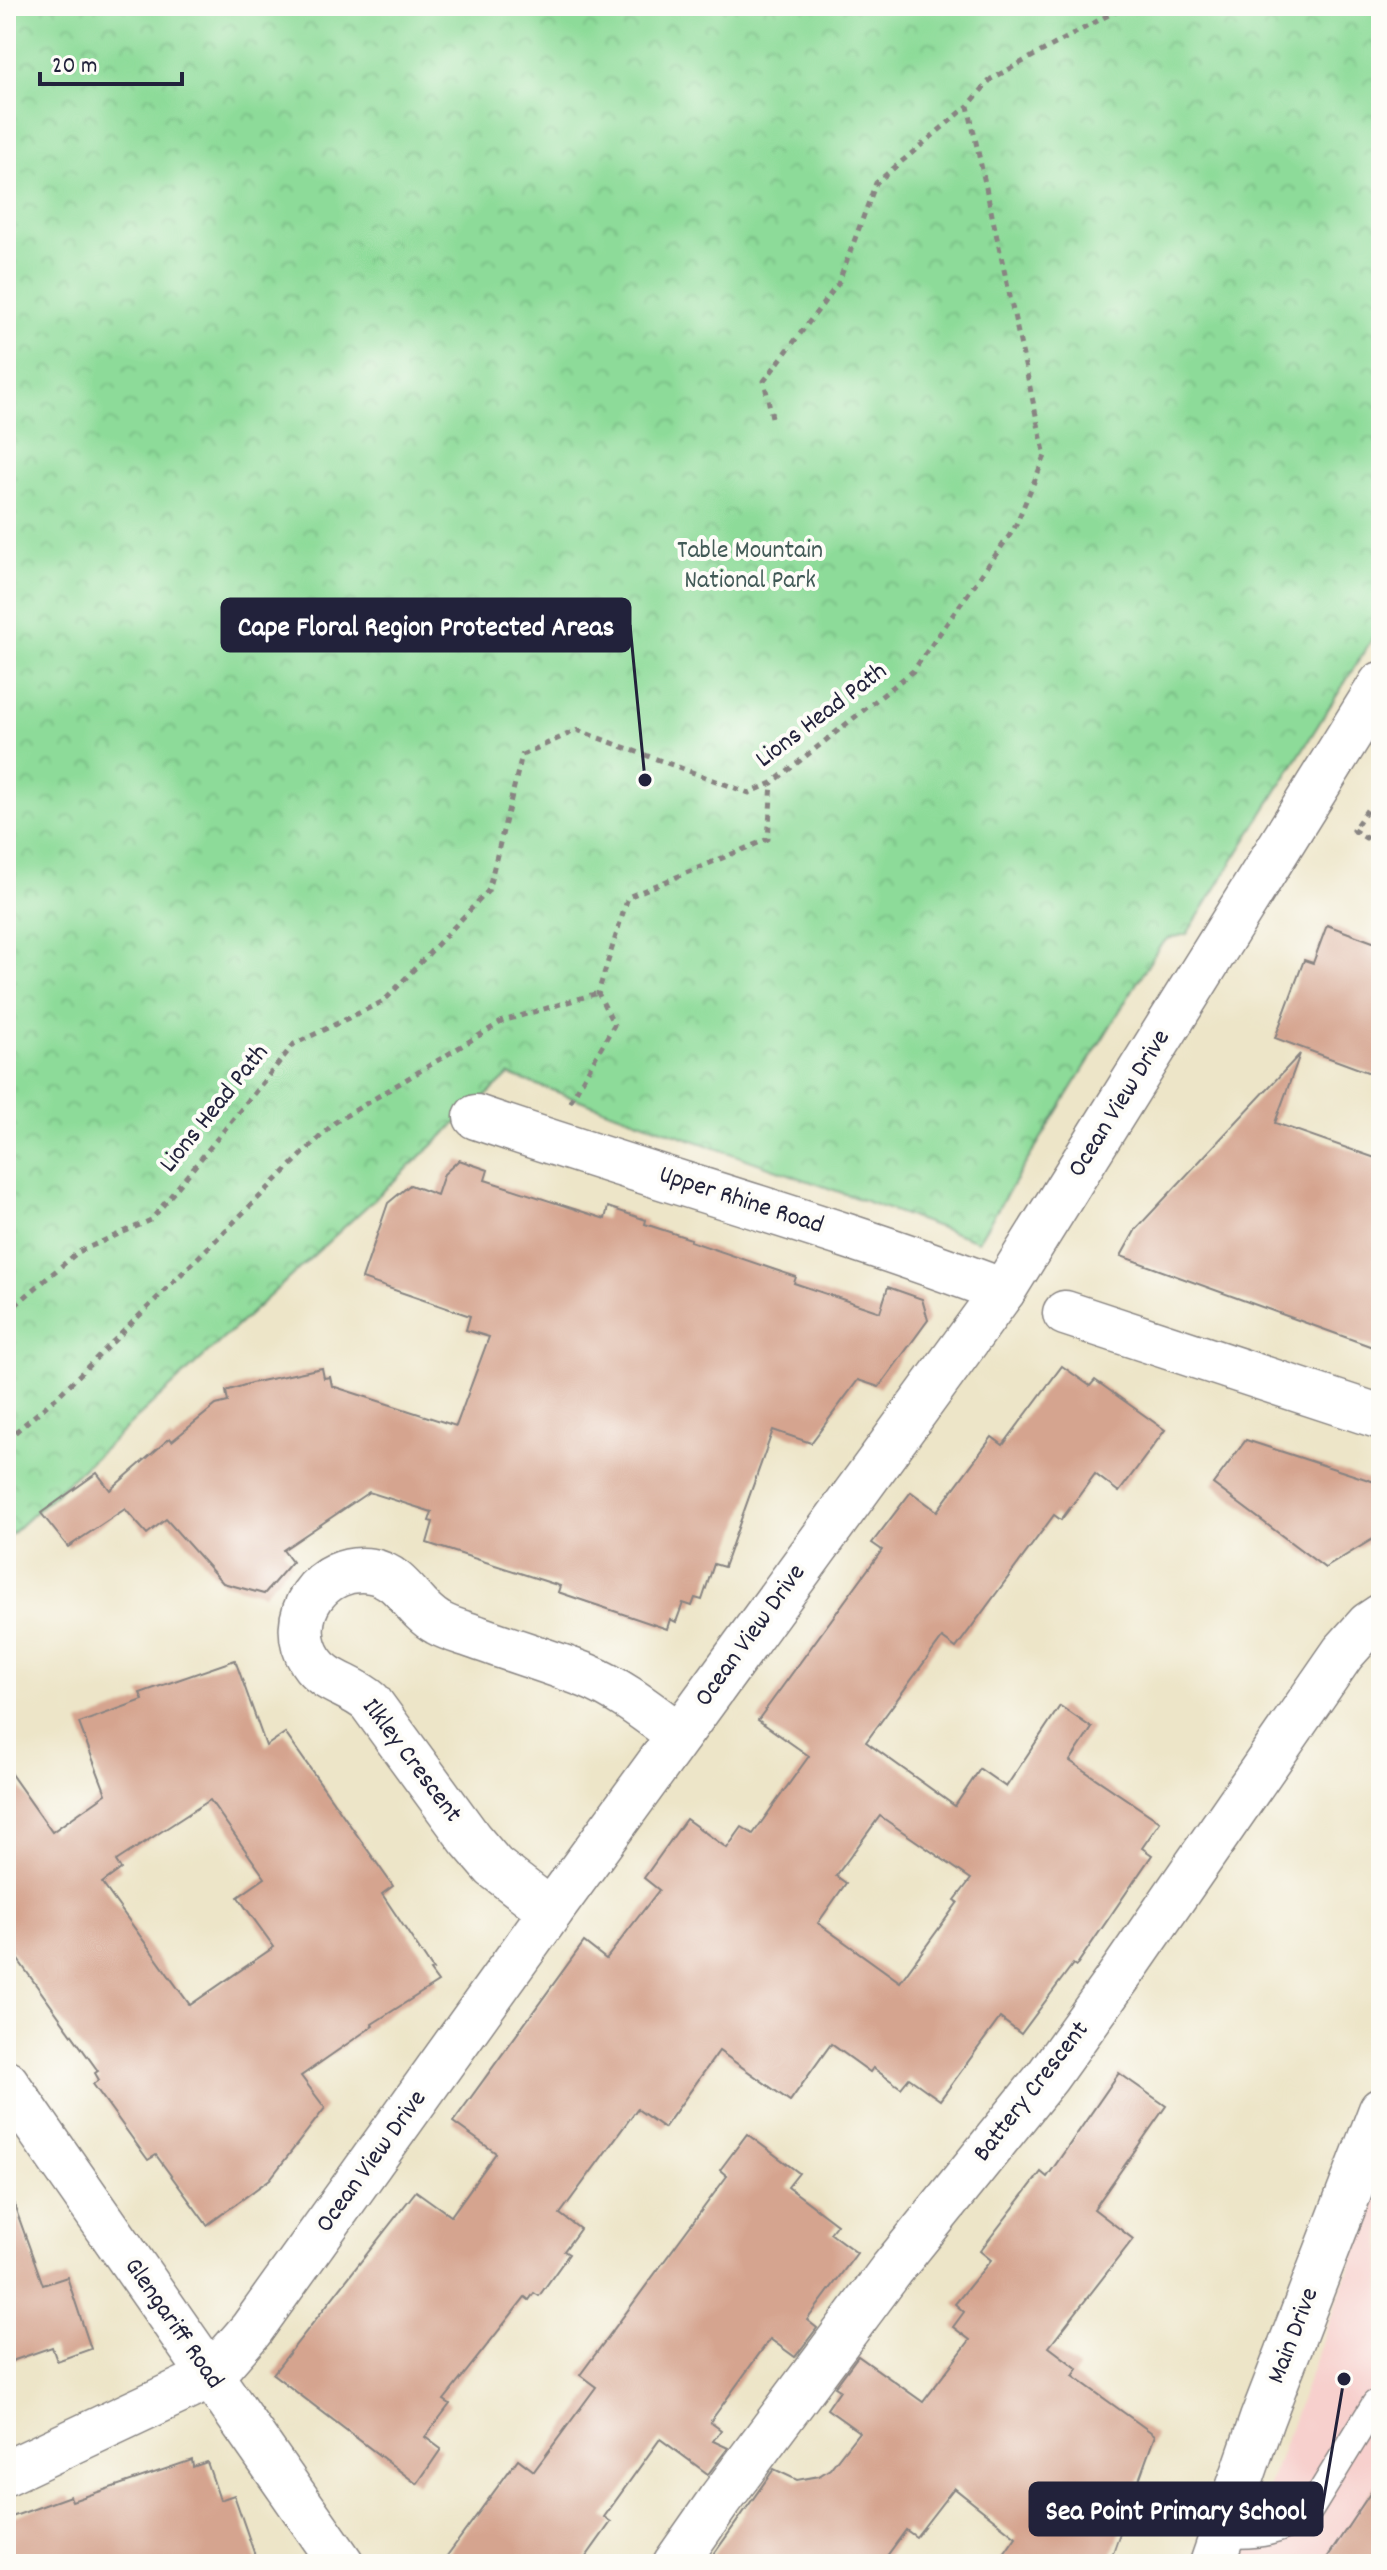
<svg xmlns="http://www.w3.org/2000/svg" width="1387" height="2570" font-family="Dekko,sans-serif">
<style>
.built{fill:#f7d0cd}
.park{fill:url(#park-crowns);stroke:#587e6a;stroke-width:2}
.building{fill:#d5a48f;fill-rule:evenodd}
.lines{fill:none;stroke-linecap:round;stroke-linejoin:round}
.service-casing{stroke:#888482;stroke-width:29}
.minor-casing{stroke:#888482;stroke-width:47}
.path{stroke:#888482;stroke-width:5;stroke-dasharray:6 6;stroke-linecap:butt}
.service{stroke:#fff;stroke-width:26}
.minor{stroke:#fff;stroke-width:44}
.labels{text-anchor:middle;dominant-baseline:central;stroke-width:8;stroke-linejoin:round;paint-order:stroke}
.park-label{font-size:26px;fill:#425a57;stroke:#fdfcf7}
.street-label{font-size:26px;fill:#22223b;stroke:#fdfcf7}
.leader{fill:none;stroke:#22223b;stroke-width:3}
.callout-dot{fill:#22223b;stroke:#fdfcf7;stroke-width:3}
.callout{fill:#22223b;stroke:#22223b;stroke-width:3}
.callout-label{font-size:28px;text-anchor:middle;font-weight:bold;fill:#fff}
</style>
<defs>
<pattern id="park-crowns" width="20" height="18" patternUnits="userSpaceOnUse" patternTransform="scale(2)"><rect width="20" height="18" fill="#8ddb99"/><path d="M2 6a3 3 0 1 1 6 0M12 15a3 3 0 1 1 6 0" fill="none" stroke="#79bc85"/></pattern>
</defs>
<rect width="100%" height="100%" fill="#fdfcf7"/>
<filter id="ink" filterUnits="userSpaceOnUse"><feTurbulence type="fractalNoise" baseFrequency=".0125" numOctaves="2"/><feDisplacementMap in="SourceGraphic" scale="16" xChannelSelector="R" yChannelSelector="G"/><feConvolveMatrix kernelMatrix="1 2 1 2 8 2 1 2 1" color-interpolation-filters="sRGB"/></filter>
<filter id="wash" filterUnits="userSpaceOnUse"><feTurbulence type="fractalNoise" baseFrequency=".006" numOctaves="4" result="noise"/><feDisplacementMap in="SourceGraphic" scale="32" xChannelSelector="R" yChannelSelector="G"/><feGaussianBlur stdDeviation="1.8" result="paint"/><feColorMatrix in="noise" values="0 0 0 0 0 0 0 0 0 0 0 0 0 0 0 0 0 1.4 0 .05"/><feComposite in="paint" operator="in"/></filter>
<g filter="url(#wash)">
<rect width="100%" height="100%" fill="#ede5c8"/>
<path class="built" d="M1381 2182V2564H1240L1376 2195Z"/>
<path class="park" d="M6 6H1381V625L1187 934 1167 939 1159 947 978 1241 509 1075 6 1539Z"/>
<g id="blocks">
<g class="building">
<path d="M1327 925 1381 945V1077L1275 1038 1304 960 1313 963Z"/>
<path d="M1300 1054 1275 1123 1381 1160V1350L1121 1256 1136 1229Z"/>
<path d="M459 1160 488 1170 485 1180 605 1219 608 1207 646 1220 645 1224 691 1239 690 1241 796 1277 794 1283 880 1312 888 1287 922 1299 928 1320 879 1387 858 1380 811 1443 773 1430 724 1567 714 1564 702 1600 695 1598 692 1606 683 1603 676 1622 670 1619 667 1629 558 1592 560 1586 427 1543 433 1522 429 1521 432 1512 369 1492 283 1550 292 1562 264 1594 223 1583 166 1519 147 1534 125 1509 68 1547 41 1513 97 1473 110 1490 170 1438 172 1441 216 1405 228 1402 226 1391 251 1383 322 1368 324 1378 330 1377 332 1386 456 1426 489 1337 466 1330 470 1316 362 1279 388 1203 410 1185 437 1195 444 1174Z"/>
<path d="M1062 1366 1090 1386 1095 1380 1165 1430 1119 1492 1095 1474 1061 1520 1054 1515 956 1648 942 1638 866 1742 955 1806 980 1769 1006 1787 1060 1706 1092 1728 1070 1761 1160 1822 1142 1848 1152 1855 1076 1966 1073 1964 1021 2034 1000 2018 940 2100 909 2078 901 2088 873 2068 870 2072 831 2044 790 2101 719 2051 664 2128 637 2109 560 2214 580 2229 564 2251 569 2254 539 2296 534 2293 529 2300 525 2297 444 2400 450 2404 425 2437 441 2449 417 2484 273 2374 416 2191 451 2216 496 2153 453 2122 584 1942 606 1959 659 1890 644 1878 686 1819 727 1848 742 1827 753 1834 809 1756 758 1720 882 1550 872 1543 911 1492 937 1511 992 1437 1003 1445ZM880 1816 971 1879 955 1900 958 1902 900 1982 818 1923 846 1883 836 1876Z"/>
<path d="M1246 1440 1381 1484V1534L1325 1568 1213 1484Z"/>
<path d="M235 1660 266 1746 285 1733 393 1886 382 1894 433 1970 430 1971 438 1982 372 2024 373 2026 301 2076 325 2108 270 2179 207 2225 156 2155 148 2160 93 2084 99 2080 95 2073 98 2071 6 1943V1767L52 1832 106 1794 79 1723 143 1700 140 1693ZM210 1800 265 1878 238 1897 274 1947 190 2005 102 1883 121 1869 116 1861Z"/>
<path d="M1119 2073 1166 2106 1094 2209 1133 2239 1049 2347 1078 2369 1073 2376 1155 2435 1109 2564H997L1016 2537 954 2488 916 2537 906 2530 881 2564H707L774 2469 797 2480 819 2476 830 2469 859 2432 827 2409 840 2390 835 2387 858 2356 923 2402 970 2340 953 2327 964 2312 955 2304 991 2260 980 2251 1041 2172 1047 2177Z"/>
<path d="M747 2134 799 2173 788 2187 837 2224 830 2233 857 2253 807 2320 817 2328 795 2357 770 2339 710 2422 721 2430 713 2441 728 2448 708 2474 660 2439 604 2517 611 2522 581 2564H441L518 2459 534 2471 596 2387 580 2375 727 2176 720 2170Z"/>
<path d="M11 2196 43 2285 67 2277 91 2349 57 2361 52 2347 6 2363V2197Z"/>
<path d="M192 2460 193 2467 207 2462 220 2500 234 2495 258 2564H6V2519L70 2496 72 2501Z"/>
<path d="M1381 2477V2545L1369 2564H1323Z"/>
</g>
</g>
</g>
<g filter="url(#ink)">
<use href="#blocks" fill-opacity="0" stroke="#888482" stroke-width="2"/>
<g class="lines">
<g class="service-casing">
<path id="service" d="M1222 2534C1257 2537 1283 2533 1310 2510L1375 2404"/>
</g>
<g class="minor-casing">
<g id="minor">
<path d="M476 1117C651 1177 830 1225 1003 1291"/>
<path d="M1065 1313 1381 1417"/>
<path d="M551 1911 494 1867 470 1839 370 1702C351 1685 325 1683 311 1661 283 1617 322 1562 372 1571 404 1577 412 1609 438 1623 450 1630 465 1633 478 1638 514 1651 551 1662 587 1676 621 1690 649 1713 679 1735"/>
<path d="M6 2082 342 2564"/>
<path d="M6 2473 210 2377 251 2330 551 1911 1003 1291 1381 684"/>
<path d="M675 2564 719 2501 892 2269 1047 2077 1123 1971 1343 1653 1369 1624 1381 1616"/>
<path d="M1212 2564 1262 2419 1381 2110"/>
</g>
</g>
<g class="path">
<path d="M772 417 764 381 838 284 876 183 968 106"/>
<path d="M1367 810 1353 830 1366 838 1381 812"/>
<path d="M570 1102 614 1025 598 993 628 897 768 839 772 783"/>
<path d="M6 1313 78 1252 151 1220 294 1044 384 1001 488 891 522 755 577 730 749 793 772 783 913 671 1014 529 1045 456 968 106 991 79 1125 6"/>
<path d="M6 1440 58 1396 334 1123 503 1021 598 993"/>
</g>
<use href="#service" class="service"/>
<use href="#minor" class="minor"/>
</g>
</g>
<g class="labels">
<g class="park-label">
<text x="750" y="551">Table Mountain<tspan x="750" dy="30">National Park</tspan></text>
</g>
<g class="street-label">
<text transform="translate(822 716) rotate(-37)">Lions Head Path</text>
<text transform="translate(1120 1104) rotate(-58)">Ocean View Drive</text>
<text transform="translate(215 1109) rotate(-51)">Lions Head Path</text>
<text transform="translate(741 1201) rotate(18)">Upper Rhine Road</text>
<text transform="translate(751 1636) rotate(-54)">Ocean View Drive</text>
<text transform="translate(411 1761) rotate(53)">Ilkley Crescent</text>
<text transform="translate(1032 2092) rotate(-52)">Battery Crescent</text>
<text transform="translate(372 2162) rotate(-54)">Ocean View Drive</text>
<text transform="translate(173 2324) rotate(55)">Glengariff Road</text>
<text transform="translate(1294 2336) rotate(-69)">Main Drive</text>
</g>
</g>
<path class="leader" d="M645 780L630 625M1344 2379L1322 2509"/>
<g class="callout-dot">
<circle cx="645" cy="780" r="8"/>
<circle cx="1344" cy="2379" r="8"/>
</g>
<g class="callout">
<rect x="222" y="599" width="408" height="52" rx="8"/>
<rect x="1030" y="2483" width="292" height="52" rx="8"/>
</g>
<g class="callout-label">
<text x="426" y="635">Cape Floral Region Protected Areas</text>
<text x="1176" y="2519">Sea Point Primary School</text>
</g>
<rect width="1387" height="2570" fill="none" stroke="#fdfcf7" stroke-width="32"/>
<path d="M40 72v12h142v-12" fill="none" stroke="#22223b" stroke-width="4"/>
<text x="52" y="72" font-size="24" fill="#22223b" stroke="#fdfcf7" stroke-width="6" paint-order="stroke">20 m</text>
</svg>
